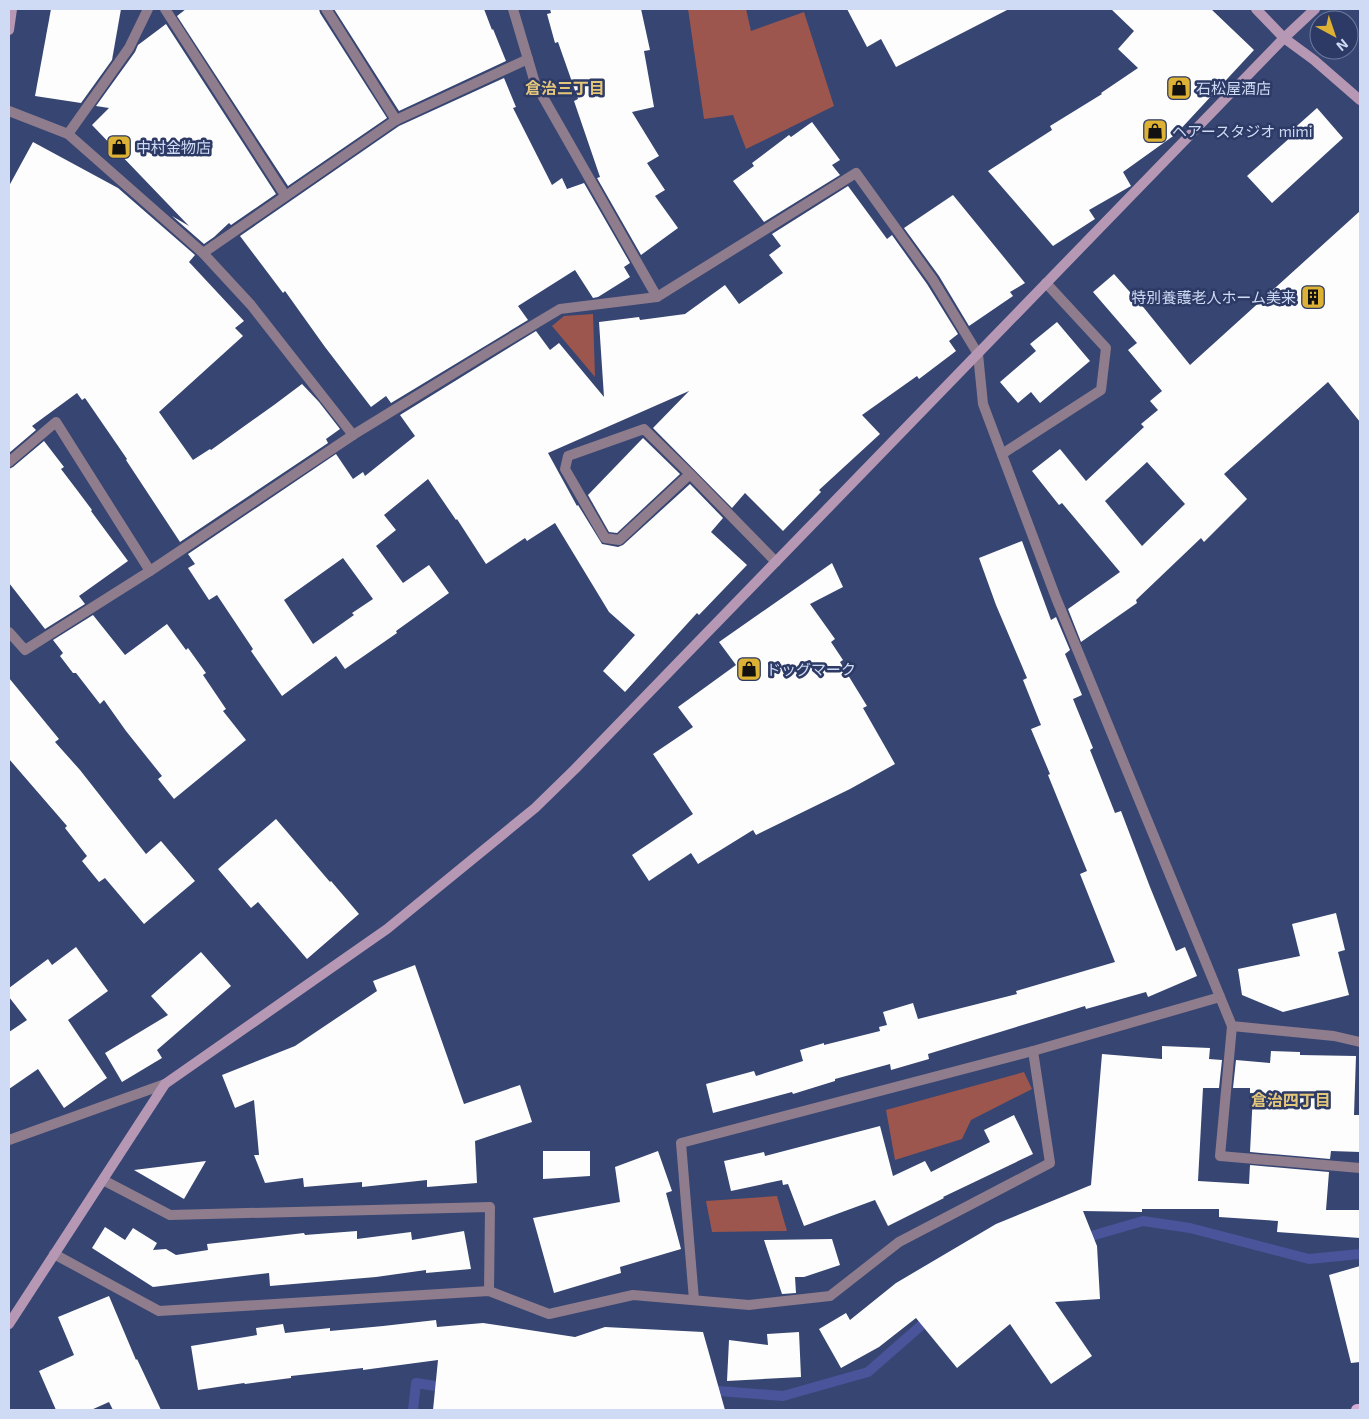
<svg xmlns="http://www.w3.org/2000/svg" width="1369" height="1419" font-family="'Exo 2','Noto Sans JP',sans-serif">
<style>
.green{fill:#9c564d}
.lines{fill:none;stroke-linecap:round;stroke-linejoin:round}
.stream{stroke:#49549a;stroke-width:10}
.building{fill:#fdfdfd;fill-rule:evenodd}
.street{stroke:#8f7c8d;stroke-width:10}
.secondary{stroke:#b698b4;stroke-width:10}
.primary{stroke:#d4aed2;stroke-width:12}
.labels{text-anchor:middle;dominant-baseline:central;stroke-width:5;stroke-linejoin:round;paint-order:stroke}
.poi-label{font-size:15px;fill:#cfdaf4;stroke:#2c3a65;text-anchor:start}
.neighbourhood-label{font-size:16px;font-weight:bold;fill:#e4c67b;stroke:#2c3a65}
</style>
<rect width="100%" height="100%" fill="#364571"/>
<g class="green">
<path d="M688 9H746L751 31 804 12 834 106 746 149 733 115 704 119Z"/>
<path d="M593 314 595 377 552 326 564 316Z"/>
<path d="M1024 1072 1032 1089 971 1120 962 1139 895 1160 886 1110Z"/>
<path d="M777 1196 787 1231 712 1232 706 1201Z"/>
</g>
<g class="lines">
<g class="stream">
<path d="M1081 1239 1143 1221 1190 1228 1309 1259 1360 1254"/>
<path d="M706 1390 783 1396 868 1372 932 1316"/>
<path d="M413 1410 416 1383 448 1388"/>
</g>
</g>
<g class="building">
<path d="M51 9H121L112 60 81 103 35 96Z"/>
<path d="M186 9H319L320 13 387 118 288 186 177 16Z"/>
<path d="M334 9H484L492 30 493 29 506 61 399 111Z"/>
<path d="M550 9H641L650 50 644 51 654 107 632 112 659 156 647 163 665 190 655 196 678 228 641 255 597 178 600 177 574 101 578 99 558 42 555 43 547 14 551 13Z"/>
<path d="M847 9H1009L896 67 881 39 867 47Z"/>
<path d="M1111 9H1211L1254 50 1176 134 1123 172 1131 186 1089 210 1095 219 1053 246 988 171 1052 130 1050 126 1102 94 1101 93 1138 68 1118 49 1134 31Z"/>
<path d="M166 24 276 194 231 225 229 223 214 237 204 244 172 216 189 226 92 125 109 108 96 106 135 52 138 45Z"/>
<path d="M504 78 516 107 513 108 552 185 562 178 567 189 584 183 630 263 624 267 630 277 598 297 593 298 575 270 518 306 528 320 391 403 386 396 371 407 325 347 285 291 283 293 240 236 399 126Z"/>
<path d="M1317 108 1343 138 1272 203 1247 176 1292 136 1289 133Z"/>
<path d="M812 122 840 160 832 165 840 175 764 222 733 181 754 166 752 163 789 135 791 137Z"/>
<path d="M33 142 118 188 195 255 189 262 244 321 235 328 243 336 159 412 193 460 210 449 211 450 274 405 302 384 319 402 340 429 326 439 328 443 180 542 126 460 127 459 85 398 82 400 77 393 32 426 36 430 9 453V186Z"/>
<path d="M848 186 887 239 892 235 927 284 958 334 949 341 956 351 919 379 917 376 862 415 880 434 819 490 821 492 783 531 745 493 732 508 653 428 689 391 548 453 577 506 578 505 602 544 618 547 623 545 690 484 723 518 711 532 747 565 699 615 697 613 625 692 603 671 635 635 609 612 555 523 527 541 525 538 486 564 457 519 456 520 428 479 384 515 396 530 376 546 403 583 429 565 449 593 396 631 397 633 345 669 336 656 282 696 251 651 253 649 217 595 209 600 188 568 195 564 188 554 336 454 353 479 363 472 365 476 415 436 400 415 536 331 550 350 559 343 604 397 599 322 639 317 640 320 685 314 725 285 739 304 783 273 769 255 781 246 772 234ZM343 558 373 599 352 613 354 615 313 644 284 600Z"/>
<path d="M953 195 1025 283 1010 292 1013 296 969 326 939 276 904 228Z"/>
<path d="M1360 211V422L1328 382 1224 474 1247 499 1204 542 1201 538 1136 600 1137 603 1081 642 1068 609 1120 572 1062 503 1059 505 1032 471 1060 449 1086 481 1144 427 1141 424 1158 410 1150 401 1162 391 1128 350 1137 343 1093 292 1114 274 1144 308 1190 365ZM1147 462 1185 504 1142 546 1105 501Z"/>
<path d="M1057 322 1090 361 1040 403 1031 392 1018 403 1000 382 1036 351 1030 344Z"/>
<path d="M643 438 680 474 617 533 609 532 588 495Z"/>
<path d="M44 441 64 467 61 469 77 490 92 510 91 511 128 561 79 596 85 604 45 629 9 583V469L13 467Z"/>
<path d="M1022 541 1051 620 1056 617 1070 650 1065 654 1082 695 1073 699 1093 748 1090 750 1115 813 1121 811 1150 887 1176 951 1185 947 1197 976 1148 997 1146 992 1086 1009 1085 1006 928 1054 929 1059 891 1070 890 1064 835 1079V1081L793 1094 792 1092 713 1113 706 1084 754 1071 756 1076 803 1061 800 1050 824 1043V1045L880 1031 879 1027 887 1025 883 1012 913 1003 918 1019 1017 994 1016 991 1115 962 1080 874 1087 871 1048 775 1050 774 1031 729 1041 725 1023 680 1027 678 996 605 979 558Z"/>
<path d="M832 563 843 587 810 604 835 639 831 642 843 660 840 662 867 706 863 708 895 764 850 789 756 835 753 830 698 864 691 853 649 881 632 855 693 814 653 754 693 727 678 707 736 665 719 642Z"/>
<path d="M93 615 125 655 167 624 186 650 188 648 206 673 203 675 226 709 223 711 246 740 174 799 158 779 162 776 126 731 104 700 100 704 76 673H73L60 656 63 653 53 640Z"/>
<path d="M9 678 59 739 55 742 80 770 146 854 161 841 195 881 144 924 105 878 99 882 82 861 87 856 65 828 67 826 9 759Z"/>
<path d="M276 819 330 882 331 881 359 914 307 959 258 902 251 908 218 869Z"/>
<path d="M1336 913 1345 950 1338 952 1349 995 1283 1012 1242 995 1238 969 1300 956 1292 924Z"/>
<path d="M76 947 108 991 68 1020 107 1078 64 1108 38 1069 9 1089V1032L27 1020 9 997V988L48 959 52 965Z"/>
<path d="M201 952 231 986 157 1050 162 1058 122 1082 105 1053 168 1015 151 996Z"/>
<path d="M415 965 464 1104 520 1085 532 1122 475 1141 477 1183 427 1187V1180L362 1187V1182L304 1187 303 1178 265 1183 254 1155H259L254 1100 235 1108 222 1075 295 1046 377 991 373 981Z"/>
<path d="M1162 1046 1210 1048 1209 1059 1222 1060 1219 1088H1203L1198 1181 1249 1184 1250 1165 1329 1172 1326 1210H1360V1238L1277 1232 1278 1221 1219 1217V1209H1142V1212L1083 1211 1097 1246 1100 1299 1055 1302 1092 1356 1051 1384 1010 1324 957 1368 916 1318 879 1347 841 1368 819 1329 846 1313 850 1320 896 1283 996 1224 1091 1185 1102 1054 1162 1059Z"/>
<path d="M1271 1051 1300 1052V1055L1356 1056 1354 1115H1360V1152L1331 1151 1330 1159 1250 1152 1253 1093H1250V1088H1233L1236 1060 1270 1063Z"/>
<path d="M1014 1115 1033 1154 943 1197 944 1198 888 1226 875 1200 804 1226 788 1184 783 1185 782 1180 731 1191 724 1161 764 1152 765 1156 880 1126 893 1176 925 1161 931 1172 990 1142 984 1130Z"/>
<path d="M543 1151H590V1176L543 1179Z"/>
<path d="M658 1151 672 1191 666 1193 681 1249 620 1267 621 1273 554 1293 533 1218 620 1202 615 1167Z"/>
<path d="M206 1161 184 1199 134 1170Z"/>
<path d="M105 1227 125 1240 133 1228 157 1243 153 1250 166 1249 176 1255 208 1250 207 1244 304 1233 305 1235 357 1231V1239L411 1232 412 1240 464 1231 471 1269 426 1273V1270L376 1277 270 1286 269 1273 153 1287 92 1248Z"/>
<path d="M832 1239 840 1265 804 1277H795L796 1293 782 1294 764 1240Z"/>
<path d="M1360 1266V1362L1351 1363 1329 1275Z"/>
<path d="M109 1296 136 1360 137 1359 161 1410H113L109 1402 91 1410H56L39 1371 74 1355 58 1317Z"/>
<path d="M436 1320 437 1327 483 1323 575 1337 605 1327 703 1332 725 1410H433L438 1360 363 1370V1368L291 1376V1378L245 1384 244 1383 198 1390 191 1346 257 1335 256 1328 283 1324 285 1333 330 1328V1331L383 1326Z"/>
<path d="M799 1332 801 1377 727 1381 729 1340 768 1345 767 1334Z"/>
</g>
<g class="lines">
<g class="street">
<path d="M165 9 285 195"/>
<path d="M326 9 396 120"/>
<path d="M513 9 535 83 657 297"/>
<path d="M9 111 68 134 203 253 251 305 353 435"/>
<path d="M68 134 129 48 148 9"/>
<path d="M203 253 396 120 528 59"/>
<path d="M1002 454 1101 390 1106 348 1046 283"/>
<path d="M9 462 56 422 150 571"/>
<path d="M690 474 619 540 605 538 565 469 568 456 644 429 690 474 776 562"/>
<path d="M9 632 25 650 150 571 353 435 490 351 560 309 657 297 856 173 933 280 978 354 983 404 1056 598 1232 1026 1334 1036 1360 1042"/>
<path d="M1232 1026 1220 1156 1360 1168"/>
<path d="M9 1140 165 1084"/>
<path d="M103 1180 170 1215 490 1207 489 1291"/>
<path d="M54 1254 159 1311 489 1291 549 1314 633 1295 749 1305 830 1296 899 1242 1050 1163 1033 1051 1220 997"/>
<path d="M694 1300 681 1143 1033 1051"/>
</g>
<g class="secondary">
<path d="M1256 9 1284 38 1314 60 1360 100"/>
<path d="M9 30 12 9"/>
<path d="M9 1324 165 1084 387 929 535 808 575 769 698 642 1284 38 1315 9"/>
</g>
<path class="primary" d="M1357 1410H1360"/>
</g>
<defs>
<g id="shop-square" transform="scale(1.25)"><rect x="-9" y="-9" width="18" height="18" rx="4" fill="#ddb133" stroke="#2c3a65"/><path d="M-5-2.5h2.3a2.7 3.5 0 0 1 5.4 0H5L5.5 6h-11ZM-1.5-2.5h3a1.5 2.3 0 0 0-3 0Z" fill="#111"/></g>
<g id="building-square" transform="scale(1.25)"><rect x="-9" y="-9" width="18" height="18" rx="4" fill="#ddb133" stroke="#2c3a65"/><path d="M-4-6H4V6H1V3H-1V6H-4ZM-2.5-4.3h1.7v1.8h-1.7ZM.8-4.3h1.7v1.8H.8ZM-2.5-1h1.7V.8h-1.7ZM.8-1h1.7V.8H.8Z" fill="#111"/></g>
</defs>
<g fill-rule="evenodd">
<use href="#shop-square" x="1179" y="88"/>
<use href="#shop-square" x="1155" y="131"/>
<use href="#shop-square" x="119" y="147"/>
<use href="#building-square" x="1313" y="297"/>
<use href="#shop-square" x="749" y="669"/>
</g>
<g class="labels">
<g class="poi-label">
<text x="1196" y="88">石松屋酒店</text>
<text x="1172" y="131">ヘアースタジオ mimi</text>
<text x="136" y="147">中村金物店</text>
<text x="1296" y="297" text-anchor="end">特別養護老人ホーム美来</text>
<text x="766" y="669">ドッグマーク</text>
</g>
<g class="neighbourhood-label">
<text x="565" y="87">倉治三丁目</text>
<text x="1291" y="1099">倉治四丁目</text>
</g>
</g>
<rect width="1369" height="1419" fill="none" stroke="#cfdaf4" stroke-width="20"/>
<g transform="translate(1334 35) rotate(140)"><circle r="24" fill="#2c3a65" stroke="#6d7a9e"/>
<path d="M0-4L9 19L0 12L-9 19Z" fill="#ddb133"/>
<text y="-8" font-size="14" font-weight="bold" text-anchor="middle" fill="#cfdaf4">N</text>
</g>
</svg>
